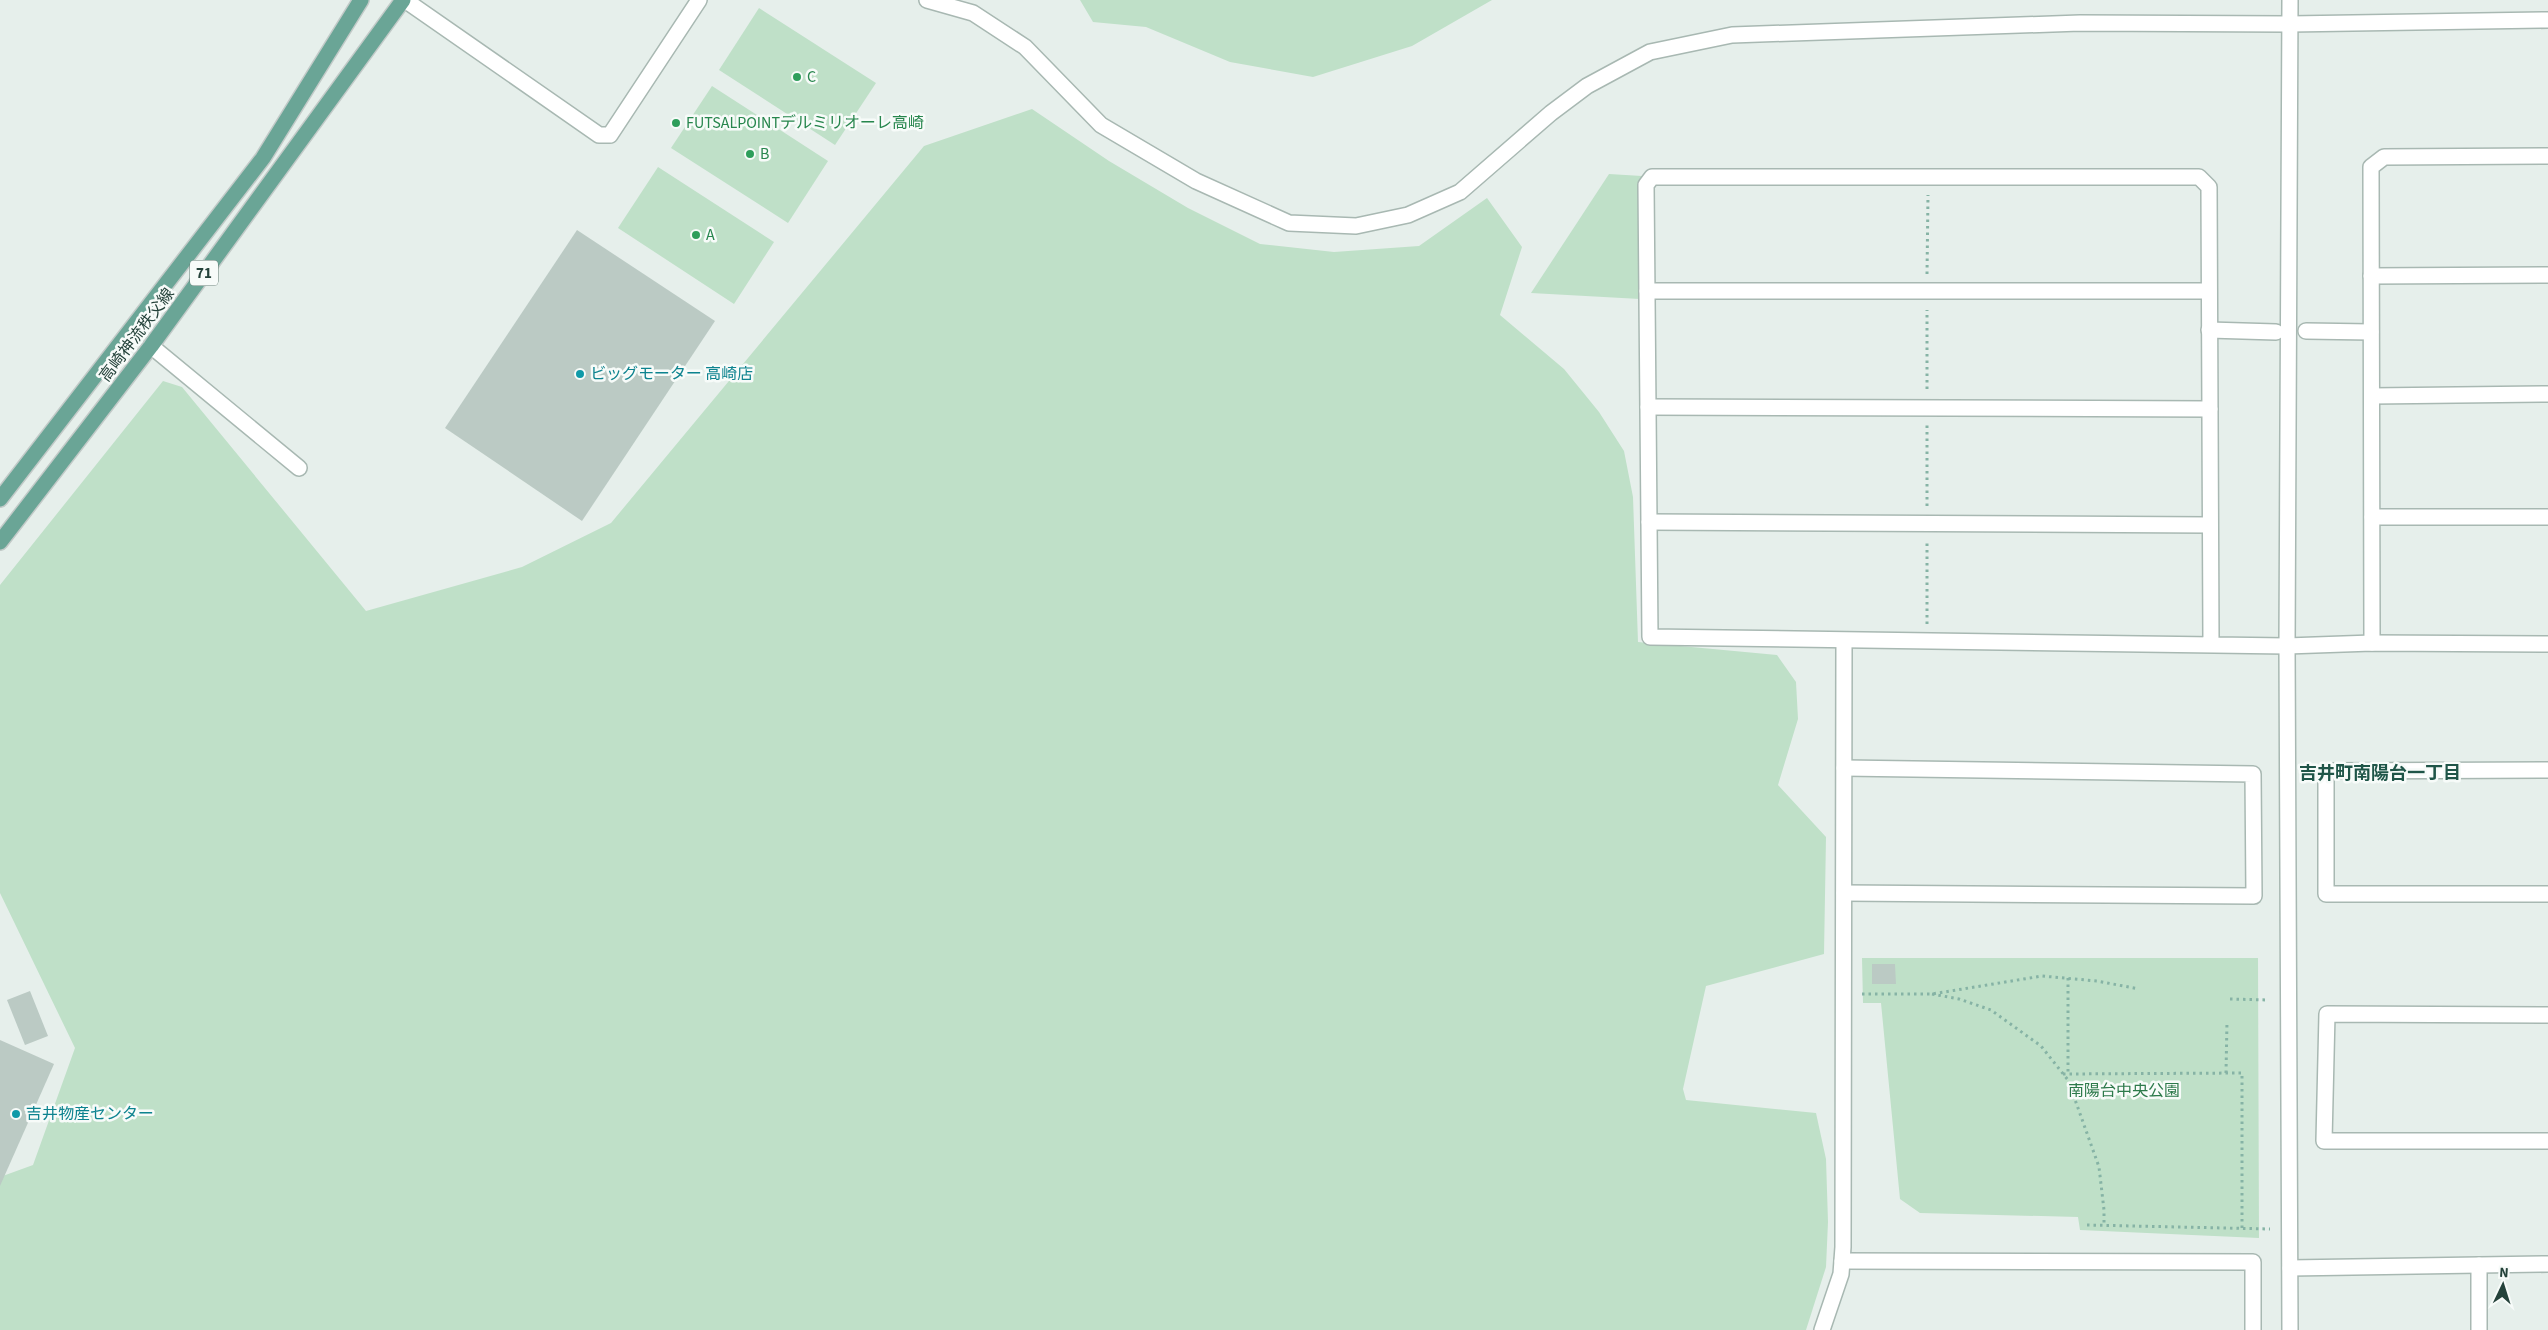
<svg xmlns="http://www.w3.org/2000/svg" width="2548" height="1330" font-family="'Source Sans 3','Noto Sans JP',sans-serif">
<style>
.green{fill:#bfe0c8}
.building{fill:#bbcac4}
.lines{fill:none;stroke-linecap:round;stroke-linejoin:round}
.minor-casing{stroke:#a8b8b2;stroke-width:18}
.major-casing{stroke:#c2cac8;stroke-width:18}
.path{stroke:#86b3a5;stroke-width:3;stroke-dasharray:2.5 4;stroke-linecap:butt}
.minor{stroke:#fff;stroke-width:15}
.major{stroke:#6aa596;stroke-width:15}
.leisure-dot{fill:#2e9e5b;stroke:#f7fbf9;stroke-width:2}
.culture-dot{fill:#0f9aa8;stroke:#f7fbf9;stroke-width:2}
.labels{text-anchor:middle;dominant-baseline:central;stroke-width:5;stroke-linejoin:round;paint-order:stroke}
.shield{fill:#f7fbf9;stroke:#637a73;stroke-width:1}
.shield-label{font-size:15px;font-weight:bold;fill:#24423a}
.leisure-label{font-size:16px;fill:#27864d;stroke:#f7fbf9;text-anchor:start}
.street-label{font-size:16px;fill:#24423a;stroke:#f7fbf9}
.culture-label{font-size:16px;fill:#0d838f;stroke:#f7fbf9;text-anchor:start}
.park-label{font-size:16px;fill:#2d7a4b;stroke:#f7fbf9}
.neighbourhood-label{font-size:18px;font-weight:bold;fill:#1f5548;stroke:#f7fbf9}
</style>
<rect width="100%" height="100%" fill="#e6efeb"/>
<g class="green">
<path d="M1080 0H1492L1412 46 1313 77 1230 62 1146 27 1093 22Z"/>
<path d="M759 8 876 83 835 145 719 70Z"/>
<path d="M712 86 828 161 788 223 671 148Z"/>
<path d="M1032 109 1109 161 1188 208 1260 244 1334 252 1419 246 1487 198 1522 247 1500 315 1564 369 1599 412 1624 451 1633 497 1638 642 1777 655 1796 682 1798 719 1778 785 1826 837 1824 954 1706 986 1683 1089 1686 1100 1816 1113 1826 1159 1828 1222 1826 1267 1806 1330H0V1177L33 1165 75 1048 0 893V585L163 381 182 387 366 611 522 567 611 523 924 146Z"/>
<path d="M658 167 774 242 734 304 618 228Z"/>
<path d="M1609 174 1642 176 1640 299 1531 293Z"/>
<path d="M1862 958H2258L2259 1238 2080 1230 2078 1217 1920 1213 1900 1199 1881 1003H1863Z"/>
</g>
<g class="building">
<path d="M577 230 715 321 582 521 445 428Z"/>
<path d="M1872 964H1895L1896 984H1872Z"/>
<path d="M30 991 48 1036 25 1045 7 1000Z"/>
<path d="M0 1040 54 1064 0 1186Z"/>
</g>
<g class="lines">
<g class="minor-casing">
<g id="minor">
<path d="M405 0 599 135H610L699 0"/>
<path d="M927 0 973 13 1025 47 1101 125 1196 181 1289 223 1356 226 1408 215 1460 192 1551 113 1587 86 1650 52 1732 35 2080 23 2290 24 2548 20"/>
<path d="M2371 276 2548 275"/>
<path d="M1647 291H2209"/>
<path d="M2209 330 2276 332"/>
<path d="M2306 331 2371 332"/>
<path d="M151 346 299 468"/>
<path d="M2372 396 2548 394"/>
<path d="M1648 407 2210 409"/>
<path d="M2372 517H2548"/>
<path d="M1649 522 2210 525"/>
<path d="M2211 643 2209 187 2199 177H1652L1646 185 1650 637 2287 646 2372 643 2548 644"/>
<path d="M2372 643 2371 167 2384 157 2548 156"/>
<path d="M2548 770 2326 771V894H2548"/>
<path d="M1844 893 2254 896 2253 774 1844 768"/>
<path d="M2548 1015 2327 1014 2324 1141H2548"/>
<path d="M1842 1261 2253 1262V1330"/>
<path d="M2479 1265V1330"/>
<path d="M2290 1268 2548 1264"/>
<path d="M1822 1330 1841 1274 1843 1247 1844 641"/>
<path d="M2290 1330 2287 646 2290 0"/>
</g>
</g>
<g class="major-casing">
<g id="major">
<path d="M0 499 263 158 361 0"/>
<path d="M0 542 151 346 403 0"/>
</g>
</g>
<g class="path">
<path d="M1927 274 1928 195"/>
<path d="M1927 389V310"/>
<path d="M1927 506V425"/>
<path d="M1927 624V543"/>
<path d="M2068 978V1074"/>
<path d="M1862 994H1932L2042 976 2097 981 2139 989"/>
<path d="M1932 994 1959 999 1991 1010 2041 1046 2068 1080 2099 1167 2104 1210V1225"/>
<path d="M2230 999 2269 1000"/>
<path d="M2226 1073 2227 1021"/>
<path d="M2063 1074 2242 1073V1228"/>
<path d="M2087 1225 2270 1229"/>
</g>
<use href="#minor" class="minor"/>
<use href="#major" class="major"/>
</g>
<g class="leisure-dot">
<circle cx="797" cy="77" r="5"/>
<circle cx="676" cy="123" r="5"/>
<circle cx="750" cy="154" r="5"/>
<circle cx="696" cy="235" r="5"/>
</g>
<g class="culture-dot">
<circle cx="580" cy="374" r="5"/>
<circle cx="16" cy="1114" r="5"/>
</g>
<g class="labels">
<rect class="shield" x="190" y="260.5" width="28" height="25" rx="4"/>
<g class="shield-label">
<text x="204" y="273">71</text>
</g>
<g class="leisure-label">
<text x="807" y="77">C</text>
<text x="686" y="123">FUTSALPOINTデルミリオーレ高崎</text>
<text x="760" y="154">B</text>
<text x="706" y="235">A</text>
</g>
<g class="street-label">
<text transform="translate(137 335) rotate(-53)">高崎神流秩父線</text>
</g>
<g class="culture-label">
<text x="590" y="374">ビッグモーター 高崎店</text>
<text x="26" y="1114">吉井物産センター</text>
</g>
<g class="park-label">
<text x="2124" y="1091">南陽台中央公園</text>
</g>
<g class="neighbourhood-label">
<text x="2380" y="773">吉井町南陽台一丁目</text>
</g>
</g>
<g transform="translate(2503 1285) rotate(4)" stroke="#f7fbf9" stroke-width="4" paint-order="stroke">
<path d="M0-4L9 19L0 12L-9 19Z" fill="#24423a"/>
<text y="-8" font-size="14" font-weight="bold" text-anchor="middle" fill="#24423a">N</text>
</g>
</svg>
